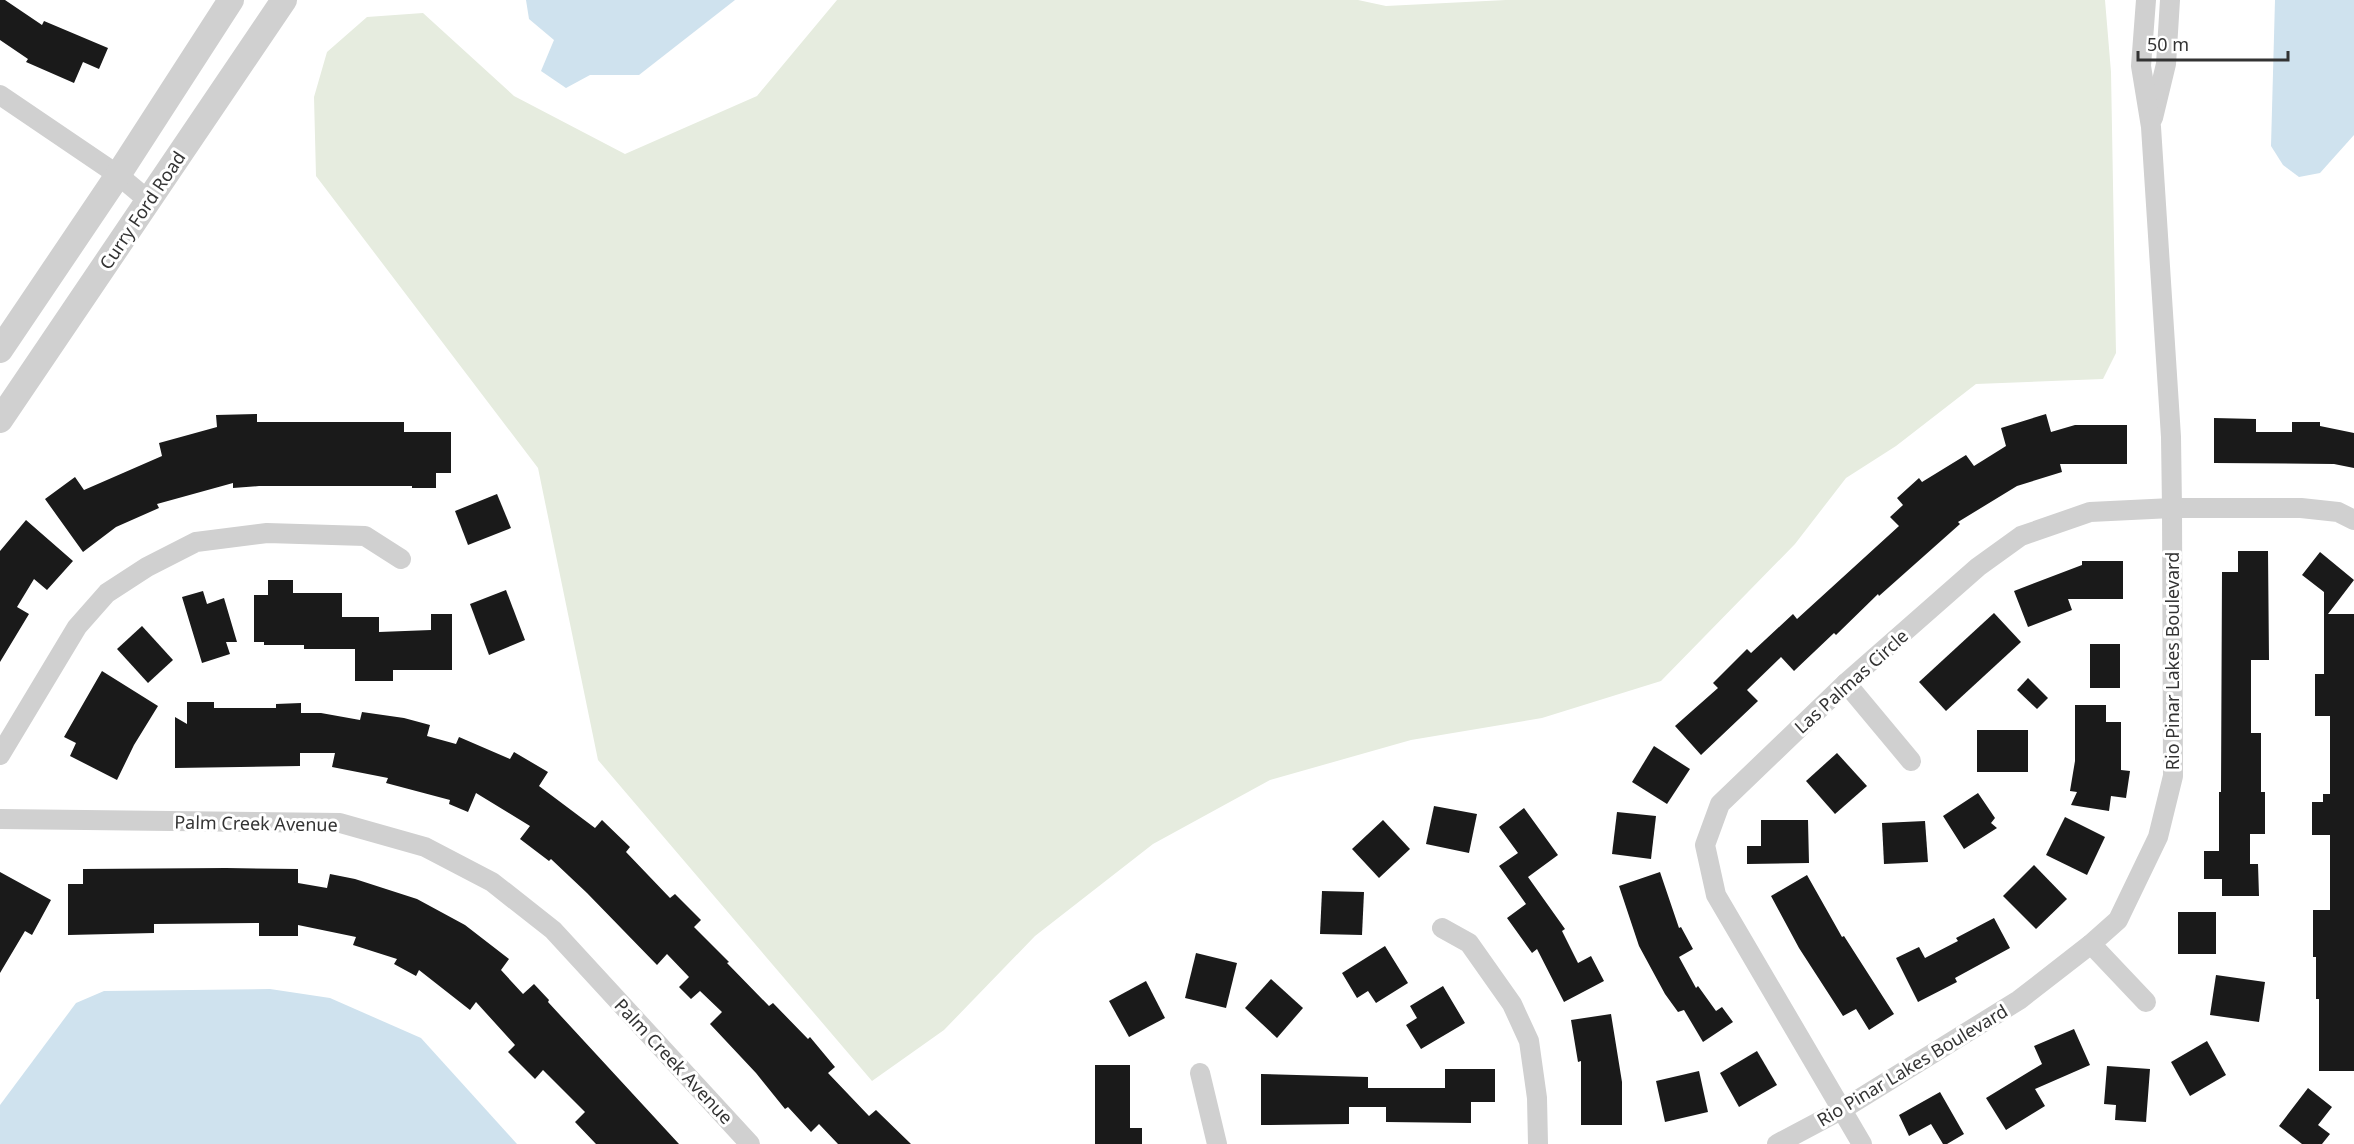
<svg xmlns="http://www.w3.org/2000/svg" width="2354" height="1144" font-family="'Noto Sans',sans-serif">
<style>
.green{fill:#e6ecdf}
.water{fill:#cfe2ee}
.building{fill:#1a1a1a}
.lines{fill:none;stroke-linecap:round;stroke-linejoin:round}
.minor{stroke:#d0d0d0;stroke-width:20}
.tertiary{stroke:#d0d0d0;stroke-width:26}
.labels{text-anchor:middle;dominant-baseline:central;stroke-width:6;stroke-linejoin:round;paint-order:stroke}
.street-label{font-size:18px;fill:#333;stroke:#fff}
</style>
<rect width="100%" height="100%" fill="#fff"/>
<path class="green" d="M837 0H1358L1386 6 1506 0H2105L2111 72 2116 353 2103 379 1976 384 1896 446 1846 478 1795 544 1661 681 1542 718 1411 740 1270 780 1153 844 1035 936 944 1030 872 1081 598 760 538 468 316 176 314 97 327 52 367 17 423 13 514 96 625 154 757 96Z"/>
<g class="water">
<path d="M526 0H735L639 75H590L566 88 541 71 554 40 529 19Z"/>
<path d="M2275 0H2354V135L2320 173 2299 177 2283 165 2271 146Z"/>
<path d="M270 989 330 998 421 1038 517 1144H0V1105L76 1003 104 991Z"/>
</g>
<g class="building">
<path d="M0 0H5L42 25 44 21 108 48 99 69 83 62 74 83 26 62 28 59 0 40Z"/>
<path d="M257 414V422H404V432H451V473H436V488H412V486H259L233 488V483L157 504 159 508 116 527 83 552 45 499 75 477 84 490 162 456 159 443 217 427 216 415Z"/>
<path d="M2046 414 2051 432 2075 425H2127V464H2060L2062 472 2017 486 1958 522 1960 524 1879 596 1878 594 1836 635 1834 633 1794 671 1781 657 1747 690 1758 701 1701 755 1675 726 1718 688 1713 683 1747 649 1751 653 1793 614 1797 619 1899 526 1890 517 1903 505 1897 498 1919 478 1922 482 1966 455 1974 466 2006 446 2001 428Z"/>
<path d="M2214 418 2256 419V432H2292V422H2320V426L2354 433V468L2334 464 2214 463Z"/>
<path d="M497 494 511 528 468 545 455 511Z"/>
<path d="M26 520 73 561 47 590 34 579 17 607 29 614 0 662V551Z"/>
<path d="M2238 551H2268L2269 660H2251V733H2261V792H2265V834H2250V864H2258L2259 896H2222V879H2204V851H2219V792H2221L2222 572H2238Z"/>
<path d="M2320 552 2354 580 2328 614H2354V1071H2319V999H2316V957H2313V910H2330V835H2312V802H2323V794H2330V716H2315V674H2324V592L2302 575Z"/>
<path d="M2082 561H2123V599H2068L2072 610 2028 627 2014 591 2082 565Z"/>
<path d="M268 580H293V593H342V617H379V632L431 630V614H452V670H393V681H355V649H304V645H264V642H254V595H268Z"/>
<path d="M506 590 525 640 489 655 470 604Z"/>
<path d="M203 591 207 604 224 598 237 642H226L230 654 202 663 182 597Z"/>
<path d="M1994 613 2021 642 1946 711 1919 682Z"/>
<path d="M142 626 173 660 148 683 117 649Z"/>
<rect x="2090" y="644" width="30" height="44"/>
<path d="M102 671 158 706 134 745 117 780 70 756 76 743 64 737Z"/>
<path d="M2028 678 2048 698 2037 709 2017 690Z"/>
<path d="M187 702H214V708H276V704L301 703V713H321L360 720 362 712 404 718 430 725 427 736 456 744 459 737 510 759 514 752 548 772 539 786 595 828 602 820 630 847 626 852 670 898 675 894 701 920 694 927 729 962 727 963 769 1006 773 1003 808 1039 810 1037 835 1067 828 1073 869 1116 876 1110 911 1144H838L819 1124 811 1132 788 1107 785 1109 756 1073 710 1024 722 1012 700 991 691 999 679 987 689 977 667 954 657 965 587 893 551 859 549 861 520 839 530 826 476 793 468 812 449 804 450 800 386 783 388 778 332 767 335 753H300V766L175 768V717L187 724Z"/>
<path d="M2075 705H2106V722H2121V770L2130 771 2126 798 2111 796 2109 811 2071 805 2077 792 2070 791 2075 761Z"/>
<rect x="1977" y="730" width="51" height="42"/>
<path d="M1654 746 1690 769 1667 804 1632 782Z"/>
<path d="M1837 753 1867 786 1835 814 1806 781Z"/>
<path d="M1978 793 1995 818 1991 823 1997 828 1964 849 1943 816Z"/>
<path d="M1434 806 1477 814 1469 853 1426 844Z"/>
<path d="M1524 808 1558 855 1528 877 1565 929 1562 931 1578 963 1591 956 1604 981 1564 1002 1537 949 1532 953 1507 918 1526 904 1499 866 1518 853 1499 827Z"/>
<path d="M1617 812 1656 816 1651 859 1612 854Z"/>
<path d="M2065 817 2105 837 2087 875 2046 855Z"/>
<path d="M1383 820 1410 849 1379 878 1352 849Z"/>
<path d="M1761 820H1808L1809 863 1747 864V846H1761Z"/>
<path d="M1925 821 1928 862 1884 864 1882 823Z"/>
<path d="M2034 865 2067 899 2036 929 2003 896Z"/>
<path d="M226 868 298 869V883L327 888 330 874 355 879 417 899 465 925 509 959 501 970 523 994 534 984 549 1000 548 1002 679 1144H596L575 1122 585 1112 543 1070 535 1079 508 1052 515 1045 476 1002 470 1010 419 970 416 976 394 964 397 959 353 945 356 937 298 925V936H259V923L154 924V933L68 935V884H83V869Z"/>
<path d="M0 872 51 900 32 935 25 931 0 973Z"/>
<path d="M1660 872 1679 928 1681 927 1693 949 1679 957 1696 988 1698 986 1716 1011 1722 1007 1733 1022 1703 1042 1684 1010 1678 1012 1665 994 1639 946 1619 886Z"/>
<path d="M1807 875 1842 937 1844 936 1894 1014 1869 1030 1856 1009 1843 1016 1799 948 1771 896Z"/>
<path d="M1322 891 1364 892 1362 935 1320 934Z"/>
<rect x="2178" y="912" width="38" height="42"/>
<path d="M1994 918 2010 948 1955 978 1957 982 1918 1002 1896 958 1919 947 1925 958 1958 941 1956 938Z"/>
<path d="M1385 946 1408 983 1376 1003 1368 991 1357 998 1342 973Z"/>
<path d="M1196 953 1237 963 1226 1008 1185 998Z"/>
<path d="M2216 975 2265 982 2259 1022 2210 1015Z"/>
<path d="M1271 979 1303 1008 1277 1038 1245 1008Z"/>
<path d="M1146 981 1165 1018 1129 1037 1109 1001Z"/>
<path d="M1443 986 1465 1023 1421 1049 1406 1025 1417 1018 1410 1006Z"/>
<path d="M1611 1014 1622 1082V1125H1581V1061L1578 1062 1571 1020Z"/>
<path d="M2074 1029 2090 1065 2035 1089 2045 1106 2006 1130 1986 1098 2042 1064 2034 1046Z"/>
<path d="M2207 1041 2226 1075 2190 1096 2171 1062Z"/>
<path d="M1757 1051 1777 1085 1739 1107 1720 1073Z"/>
<path d="M1095 1065H1130V1128H1142V1144H1095Z"/>
<path d="M2107 1066 2150 1069 2146 1122 2115 1120 2116 1105 2104 1104Z"/>
<path d="M1445 1069H1495V1102H1471V1123L1386 1122V1107H1349V1124L1261 1125V1074L1368 1077V1088H1445Z"/>
<path d="M1699 1071 1708 1112 1665 1122 1656 1081Z"/>
<path d="M2308 1088 2332 1107 2318 1125 2330 1134 2322 1144H2302L2279 1126Z"/>
<path d="M1940 1092 1964 1134 1947 1144H1943L1931 1124 1909 1136 1899 1115Z"/>
</g>
<g class="lines">
<g class="minor">
<path d="M0 95 118 175 148 200"/>
<path d="M2153 118 2166 64 2170 0"/>
<path d="M1846 683 1911 761"/>
<path d="M0 755 77 627 107 593 147 567 196 542 267 533 365 536 401 559"/>
<path d="M0 819 340 823 425 847 492 882 553 930 750 1144"/>
<path d="M1442 928 1469 943 1512 1004 1529 1041 1537 1098 1538 1144"/>
<path d="M2091 944 2146 1002"/>
<path d="M1200 1073 1217 1144"/>
<path d="M1777 1144 1843 1109 2019 1000 2091 944 2118 920 2158 837 2173 776 2172 508 2171 437 2151 127 2141 66 2146 0"/>
<path d="M1862 1144 1716 895 1705 845 1720 804 1846 683 1978 567 2021 536 2090 512 2172 508H2301L2338 512 2354 520"/>
</g>
<g class="tertiary">
<path d="M0 350 118 175 231 0"/>
<path d="M0 420 284 0"/>
</g>
</g>
<g class="labels">
<g class="street-label">
<text transform="translate(142 210) rotate(-56)">Curry Ford Road</text>
<text transform="translate(2172 661) rotate(-90)">Rio Pinar Lakes Boulevard</text>
<text transform="translate(1851 681) rotate(-42)">Las Palmas Circle</text>
<text transform="translate(256 823) rotate(1)">Palm Creek Avenue</text>
<text transform="translate(674 1061) rotate(47)">Palm Creek Avenue</text>
<text transform="translate(1912 1065) rotate(-31)">Rio Pinar Lakes Boulevard</text>
</g>
</g>
<path d="M2138 51v9h150v-9" fill="none" stroke="#333333" stroke-width="3"/>
<text x="2147" y="51" font-size="18" fill="#333333" stroke="#ffffff" stroke-width="4.5" paint-order="stroke">50 m</text>
</svg>
